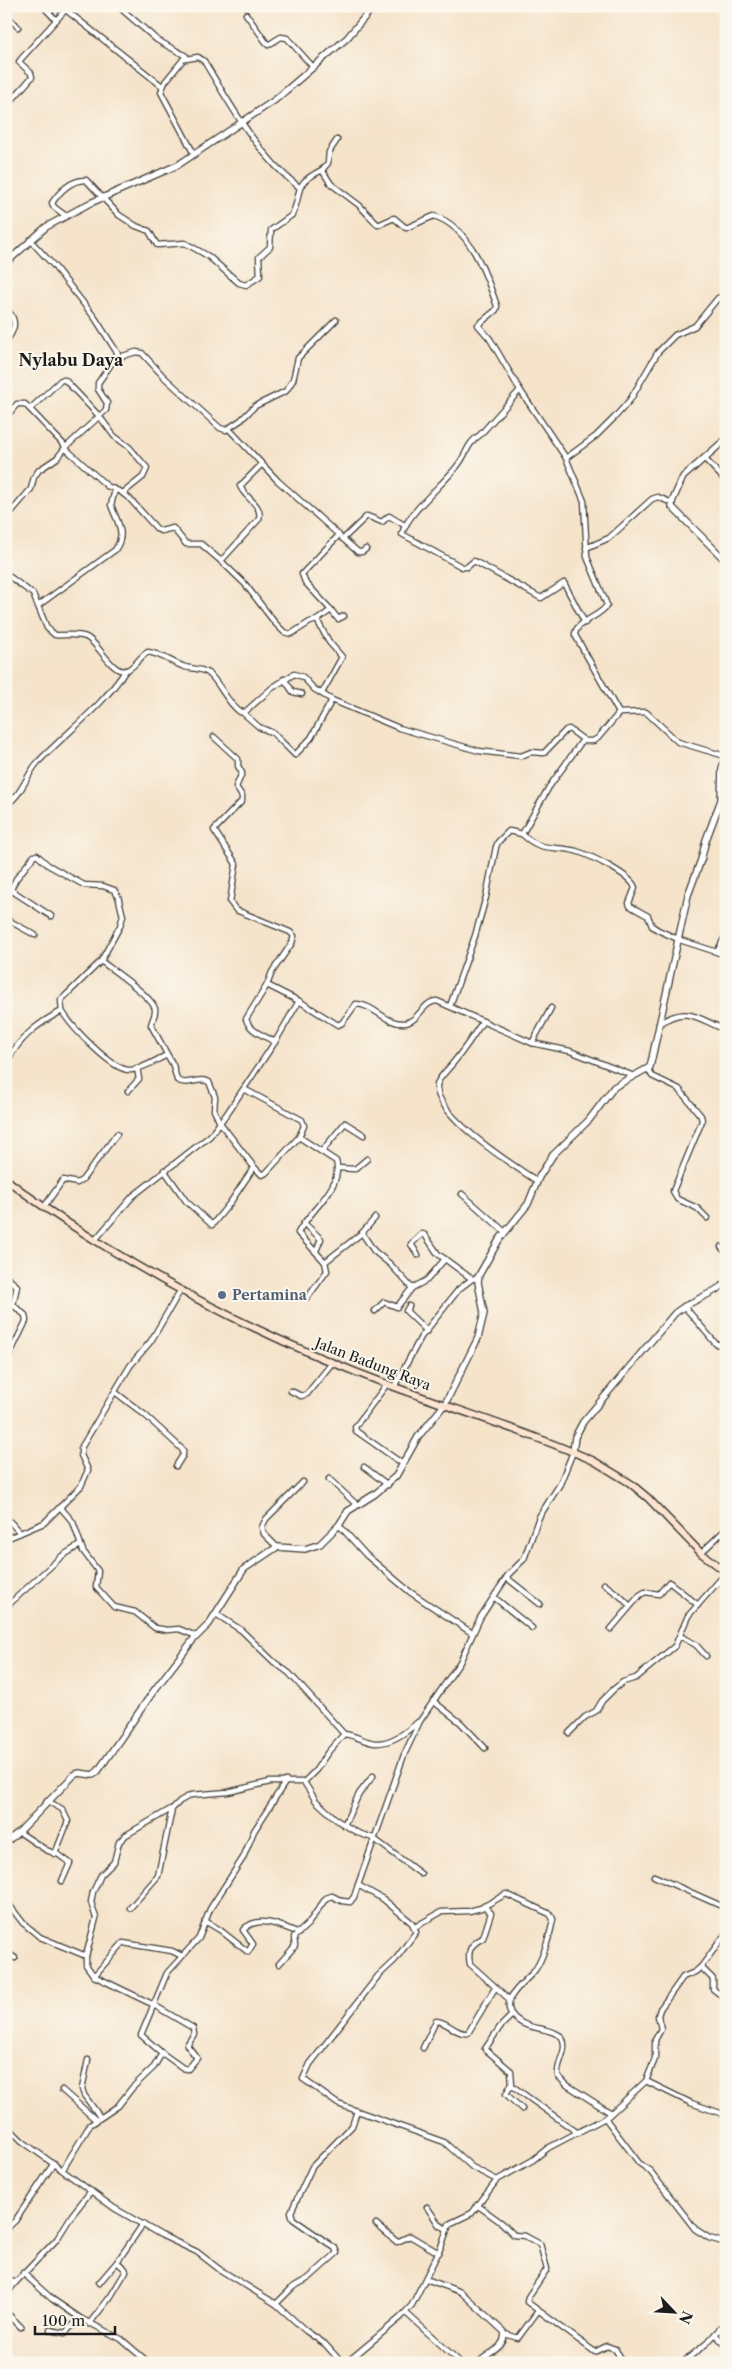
<svg xmlns="http://www.w3.org/2000/svg" width="732" height="2369" font-family="'Libre Caslon Text',serif">
<style>
.lines{fill:none;stroke-linecap:round;stroke-linejoin:round}
.minor-casing{stroke:#3d3a36;stroke-width:7}
.tertiary-casing{stroke:#3d3a36;stroke-width:8}
.secondary-casing{stroke:#3d3a36;stroke-width:9}
.minor{stroke:#fff;stroke-width:4.5}
.tertiary{stroke:#fff;stroke-width:5.5}
.secondary{stroke:#fde4d0;stroke-width:6}
.service-dot{fill:#5c6f8a;stroke:#fbf7ec;stroke-width:2}
.labels{text-anchor:middle;dominant-baseline:central;stroke-width:4;stroke-linejoin:round;paint-order:stroke}
.service-label{font-size:14px;font-weight:bold;fill:#4e5e75;stroke:#fbf7ec;text-anchor:start}
.street-label{font-size:14px;fill:#1c1c1c;stroke:#fbf7ec}
.quarter-label{font-size:16px;font-weight:bold;fill:#1c1c1c;stroke:#fbf7ec}
</style>
<rect width="100%" height="100%" fill="#fbf7ec"/>
<filter id="ink" filterUnits="userSpaceOnUse"><feTurbulence type="fractalNoise" baseFrequency=".02" numOctaves="2"/><feDisplacementMap in="SourceGraphic" scale="10" xChannelSelector="R" yChannelSelector="G"/><feConvolveMatrix kernelMatrix="1 2 1 2 8 2 1 2 1" color-interpolation-filters="sRGB"/></filter>
<filter id="wash" filterUnits="userSpaceOnUse"><feTurbulence type="fractalNoise" baseFrequency=".0096" numOctaves="4" result="noise"/><feDisplacementMap in="SourceGraphic" scale="20" xChannelSelector="R" yChannelSelector="G"/><feGaussianBlur stdDeviation="1.12" result="paint"/><feColorMatrix in="noise" values="0 0 0 0 0 0 0 0 0 0 0 0 0 0 0 0 0 1.4 0 .05"/><feComposite in="paint" operator="in"/></filter>
<g filter="url(#wash)">
<rect width="100%" height="100%" fill="#f5e3ca"/>
</g>
<g filter="url(#ink)">
<g class="lines">
<g class="minor-casing">
<g id="minor">
<path d="M43 6 56 20"/>
<path d="M118 6 157 40 186 56 165 82 161 92 194 154"/>
<path d="M66 10 162 86"/>
<path d="M246 14 268 45 281 37 287 38 313 67"/>
<path d="M6 15 18 27"/>
<path d="M186 59 198 57 204 61C230 104 258 156 299 187"/>
<path d="M6 107 32 77 31 73 19 62 21 59 69 6"/>
<path d="M322 170 328 163 329 152 337 140"/>
<path d="M66 216 54 207 52 203C59 192 72 179 86 180L119 215 136 226 149 231 157 245 185 243 208 256 239 283 246 285 260 276 259 257 270 247 271 230 292 215C304 191 290 186 322 170L331 184 359 205 378 225 394 218 406 228 434 216C470 227 486 274 497 306L496 310 478 325 490 339 520 390 566 458 584 501 587 557 607 605C601 617 575 621 575 635L619 713 646 712 678 742 725 756"/>
<path d="M6 309C17 319 16 328 7 340"/>
<path d="M116 358 136 352 142 353 164 377 220 428 226 430 241 420 255 406 286 391 293 380 298 358 336 320"/>
<path d="M520 390 480 435C468 442 466 455 458 465 444 484 407 513 402 534L462 567H467L474 561 541 598 564 583 585 623"/>
<path d="M30 409 61 380H65L100 417 114 436 129 447 147 468 143 477 123 493"/>
<path d="M6 417 17 404H25L66 447"/>
<path d="M229 429 278 481 339 535 302 574 305 582 331 610 317 620"/>
<path d="M65 448 107 486 121 492 130 499 157 529 161 531 173 528 186 544H201L221 561 245 584 275 623 284 632 291 634 310 622 317 620 329 642 342 657 322 693"/>
<path d="M566 458 596 436 615 417 630 400 658 352 675 335 695 326 718 298 722 297 726 300"/>
<path d="M704 458 724 479"/>
<path d="M6 518 31 489 34 477 39 470 57 458 66 447 106 410 107 403 98 389V383L118 354 95 318 54 266 30 240"/>
<path d="M342 538 358 552H362L366 549"/>
<path d="M343 539 367 516 382 522 389 516 406 526"/>
<path d="M586 548 609 538 652 499 658 497 672 503"/>
<path d="M221 561 259 519C263 504 245 499 240 486L262 464"/>
<path d="M6 574 33 594 47 628 55 635C65 636 76 633 86 637 99 643 113 676 127 670 136 666 140 656 148 652 162 654 172 663 185 667 192 669 201 668 208 673 219 681 226 702 240 712H245L272 688 294 674 303 677 314 689 332 700 399 728 479 751 521 756 531 752 544 753 566 730 569 729 584 740"/>
<path d="M39 605 115 550C127 533 117 522 111 505L115 490"/>
<path d="M331 610 338 619 344 616"/>
<path d="M284 679 293 692 302 694"/>
<path d="M242 712 259 727 273 733 295 755 311 738 332 700"/>
<path d="M6 805C23 794 26 775 38 762 68 731 103 706 126 670"/>
<path d="M522 834C542 853 554 845 576 851 589 855 632 875 635 888L629 903 630 906 648 916 652 926 658 930 680 940 726 955"/>
<path d="M11 890 51 916"/>
<path d="M6 899 16 879 34 856 37 855 48 865 84 885 103 886 114 890 118 896 123 916 120 926 101 961 61 1000 62 1011C36 1024 20 1038 6 1063"/>
<path d="M6 919 35 935"/>
<path d="M717 952 726 935"/>
<path d="M101 961C112 970 152 996 155 1009 156 1014 152 1020 151 1025L173 1065 177 1080C188 1087 199 1076 209 1082L215 1097 214 1110 220 1123 254 1167"/>
<path d="M267 985 299 1001 338 1025 342 1023 356 1004C373 1004 385 1024 404 1023 419 1022 423 1001 437 1001L532 1043 570 1051 634 1076"/>
<path d="M450 1006 475 936 486 897 496 847 498 842 509 831 522 834 549 787 582 741H593L598 738 619 713"/>
<path d="M62 1011C71 1026 113 1072 131 1070 143 1069 156 1060 167 1055"/>
<path d="M483 1021C472 1038 461 1055 447 1070 443 1075 437 1080 437 1086 435 1116 514 1166 537 1181"/>
<path d="M659 1024C688 1004 699 1020 726 1030"/>
<path d="M275 1042 299 1001"/>
<path d="M532 1043 551 1008"/>
<path d="M648 1069 652 1076 679 1089 701 1116 702 1121 673 1191 677 1199 697 1208 707 1218"/>
<path d="M244 1089 302 1120 304 1126 299 1137 336 1161C344 1188 308 1211 298 1233L325 1262 362 1233 375 1218"/>
<path d="M128 1091 139 1079 137 1068"/>
<path d="M322 1151 345 1123 364 1135"/>
<path d="M338 1168 355 1169 367 1159"/>
<path d="M164 1170 186 1201 212 1225 230 1203 254 1167 262 1175 266 1173 299 1137"/>
<path d="M462 1194 505 1232"/>
<path d="M44 1207 63 1180 77 1183 82 1180 117 1134"/>
<path d="M304 1223 321 1239 316 1251"/>
<path d="M362 1233 374 1251 390 1264 412 1288 427 1280 445 1259"/>
<path d="M95 1240 133 1196 210 1136 228 1112 275 1042C265 1036 249 1031 246 1019L267 985 272 972 292 943 294 936 290 932 236 910 230 902 236 864 214 830 242 801V796L236 787 242 773 238 766V759L214 737"/>
<path d="M721 1247 726 1252"/>
<path d="M418 1255 411 1244 422 1234 425 1235 438 1254 472 1279"/>
<path d="M6 1277 17 1286 13 1305 25 1315 26 1321 6 1362"/>
<path d="M308 1297 327 1271 325 1262"/>
<path d="M409 1306 406 1311 427 1331"/>
<path d="M684 1306 716 1344 721 1345 726 1343"/>
<path d="M375 1311 384 1302 397 1307 412 1288"/>
<path d="M387 1384 355 1427 356 1431 403 1464"/>
<path d="M394 1387 421 1337 459 1289 472 1279 478 1278"/>
<path d="M291 1391 301 1396 307 1394 332 1363"/>
<path d="M115 1392 145 1415 183 1450V1455L176 1466"/>
<path d="M364 1467 388 1485"/>
<path d="M329 1479 357 1505"/>
<path d="M6 1485V1488"/>
<path d="M60 1507 73 1522 83 1551 98 1571 96 1587 114 1607 135 1612 155 1628 167 1630 179 1629 196 1636"/>
<path d="M6 1517 20 1533"/>
<path d="M339 1525 366 1555 410 1592 472 1633"/>
<path d="M6 1539 44 1523 81 1486 88 1470 81 1455V1448L130 1366 151 1341 180 1291"/>
<path d="M277 1547 264 1534 262 1527 266 1519 303 1482"/>
<path d="M701 1553 726 1529"/>
<path d="M507 1578 540 1604"/>
<path d="M604 1584 620 1596 630 1606"/>
<path d="M495 1598 532 1628"/>
<path d="M6 1607 62 1556 80 1545"/>
<path d="M216 1614 241 1630 274 1662 289 1673 344 1734"/>
<path d="M611 1629 640 1595 645 1592 659 1594 669 1582 698 1605"/>
<path d="M680 1636 696 1645 706 1656"/>
<path d="M433 1701 461 1723 485 1748"/>
<path d="M569 1733 585 1717 596 1711 602 1701 614 1689 623 1682 636 1678 675 1646 688 1616 726 1573"/>
<path d="M304 1782 316 1801 338 1821 358 1833 373 1838 421 1874"/>
<path d="M47 1801 62 1809 68 1821 55 1854"/>
<path d="M344 1825 359 1794 373 1776"/>
<path d="M19 1832 46 1850 59 1855 70 1863 62 1881"/>
<path d="M654 1876 726 1908"/>
<path d="M6 1901 23 1923 40 1937 86 1956 96 1918 91 1902 93 1892 101 1875 114 1862 119 1842 126 1835 171 1809"/>
<path d="M484 1906 491 1913 483 1938C471 1944 467 1950 470 1964L510 2000"/>
<path d="M130 1908 158 1876 172 1809 180 1801 191 1795 228 1792 270 1782H304L316 1770 328 1752 344 1734C355 1735 365 1742 375 1743 391 1744 407 1732 418 1722"/>
<path d="M205 1921 220 1930 248 1952 253 1944 243 1930C258 1914 282 1926 299 1933"/>
<path d="M415 1927 441 1912 469 1911 481 1908 506 1894 550 1914 553 1919C551 1932 543 1959 535 1970 525 1983 495 2001 516 2019 530 2031 548 2026 562 2037 569 2051 556 2062 558 2076L567 2085 611 2113"/>
<path d="M6 1952 15 1958"/>
<path d="M86 1956V1965L94 1976 152 2004 193 2028 194 2034 187 2045 197 2058 188 2069 183 2068 162 2053"/>
<path d="M279 1964 295 1946 294 1937 308 1924 326 1898 332 1896 342 1901 350 1902 354 1897 358 1885"/>
<path d="M701 1967 713 1979V1989L726 1999"/>
<path d="M94 1976 123 1943 172 1951 182 1956"/>
<path d="M423 2048 436 2021C448 2021 456 2035 468 2033L495 1988"/>
<path d="M88 2060 82 2089 84 2095 100 2117"/>
<path d="M646 2081 655 2059V2040L661 2029 658 2016 660 2009 683 1977 695 1972 701 1967 726 1933"/>
<path d="M512 2085 511 2071 485 2049 500 2027 512 2015"/>
<path d="M62 2090 96 2120"/>
<path d="M522 2109 506 2094 511 2085 578 2133"/>
<path d="M605 2118 639 2163 650 2171 695 2229 709 2238 726 2243"/>
<path d="M6 2125 22 2141 114 2208 161 2235 197 2252 219 2269 276 2304 306 2331 325 2344 342 2363"/>
<path d="M63 2169 90 2125 118 2106 132 2088 154 2067 162 2053 141 2035 167 1973 199 1938 210 1909 243 1858 254 1831 286 1781"/>
<path d="M497 2180 472 2167 444 2142 338 2104 303 2079 310 2064 378 1976 395 1960 416 1932 412 1923 383 1899 358 1885 404 1755 420 1721 460 1662 480 1618 508 1575 524 1559 539 1517 560 1484 573 1452"/>
<path d="M477 2205 502 2223 514 2235 525 2236 540 2244 547 2269 528 2297 527 2302 595 2352 607 2346 615 2349 624 2363"/>
<path d="M427 2207 439 2225 447 2229"/>
<path d="M376 2224 397 2242 410 2236 439 2253"/>
<path d="M6 2229 15 2221 54 2163"/>
<path d="M23 2273 52 2299 80 2318"/>
<path d="M6 2276 15 2283"/>
<path d="M426 2279 461 2292 504 2332C507 2348 487 2353 478 2363"/>
<path d="M99 2283 117 2262 143 2224"/>
<path d="M6 2295 15 2283 57 2239 72 2215 91 2191"/>
<path d="M276 2304 293 2287 309 2278 337 2253 335 2248 293 2219 291 2212 312 2167 352 2126 357 2111"/>
<path d="M6 2312 21 2327"/>
<path d="M406 2313 461 2363"/>
<path d="M726 2322 715 2334 726 2346"/>
<path d="M89 2324 111 2296 126 2271 125 2269 117 2262"/>
<path d="M50 2330 65 2333 80 2318 121 2339 149 2363"/>
<path d="M505 2334 518 2338 538 2311"/>
<path d="M346 2363 400 2318 412 2305 441 2247 449 2224 472 2213 497 2180 533 2160 548 2148 607 2117 646 2081 691 2103 726 2115"/>
<path d="M682 2363 707 2343 715 2334"/>
</g>
</g>
<g class="tertiary-casing">
<g id="tertiary">
<path d="M6 263 46 227 88 204 178 165 275 100 347 38 374 6"/>
<path d="M726 439 683 477 672 502V507L726 561"/>
<path d="M573 1452 575 1437 583 1422 675 1313C691 1300 710 1296 726 1283"/>
<path d="M6 1842 19 1832 74 1775 79 1773 93 1775 98 1771 153 1692 193 1640 209 1624 244 1569 277 1547 305 1549 320 1544 339 1525 348 1511 375 1494 396 1476 418 1437 445 1404 478 1338 484 1313 478 1282 479 1275 499 1240 528 1204 539 1177 553 1155 589 1120 614 1087 650 1067 688 895 701 860 706 840 721 800 722 769 726 755"/>
</g>
</g>
<g class="secondary-casing">
<path id="secondary" d="M6 1179C37 1204 72 1226 106 1247 197 1303 292 1349 392 1386 459 1411 529 1432 594 1461L630 1483 648 1498 701 1553 726 1572"/>
</g>
<use href="#minor" class="minor"/>
<use href="#tertiary" class="tertiary"/>
<use href="#secondary" class="secondary"/>
</g>
</g>
<circle class="service-dot" cx="222" cy="1295" r="5"/>
<g class="labels">
<g class="service-label">
<text x="232" y="1295">Pertamina</text>
</g>
<g class="street-label">
<text transform="translate(373 1364) rotate(21)">Jalan Badung Raya</text>
</g>
<g class="quarter-label">
<text x="71" y="360">Nylabu Daya</text>
</g>
</g>
<rect width="732" height="2369" fill="none" stroke="#fbf7ec" stroke-width="25"/>
<g transform="translate(674 2312) rotate(115)" stroke="#fbf7ec" stroke-width="4" paint-order="stroke">
<path d="M0-4L9 19L0 12L-9 19Z" fill="#1c1c1c"/>
<text y="-8" font-size="14" font-weight="bold" text-anchor="middle" fill="#1c1c1c">N</text>
</g>
<path d="M35 2326v8h80v-8" fill="none" stroke="#1c1c1c" stroke-width="2.5"/>
<text x="42" y="2326" font-size="15" fill="#1c1c1c" stroke="#fbf7ec" stroke-width="4" paint-order="stroke">100 m</text>
</svg>
